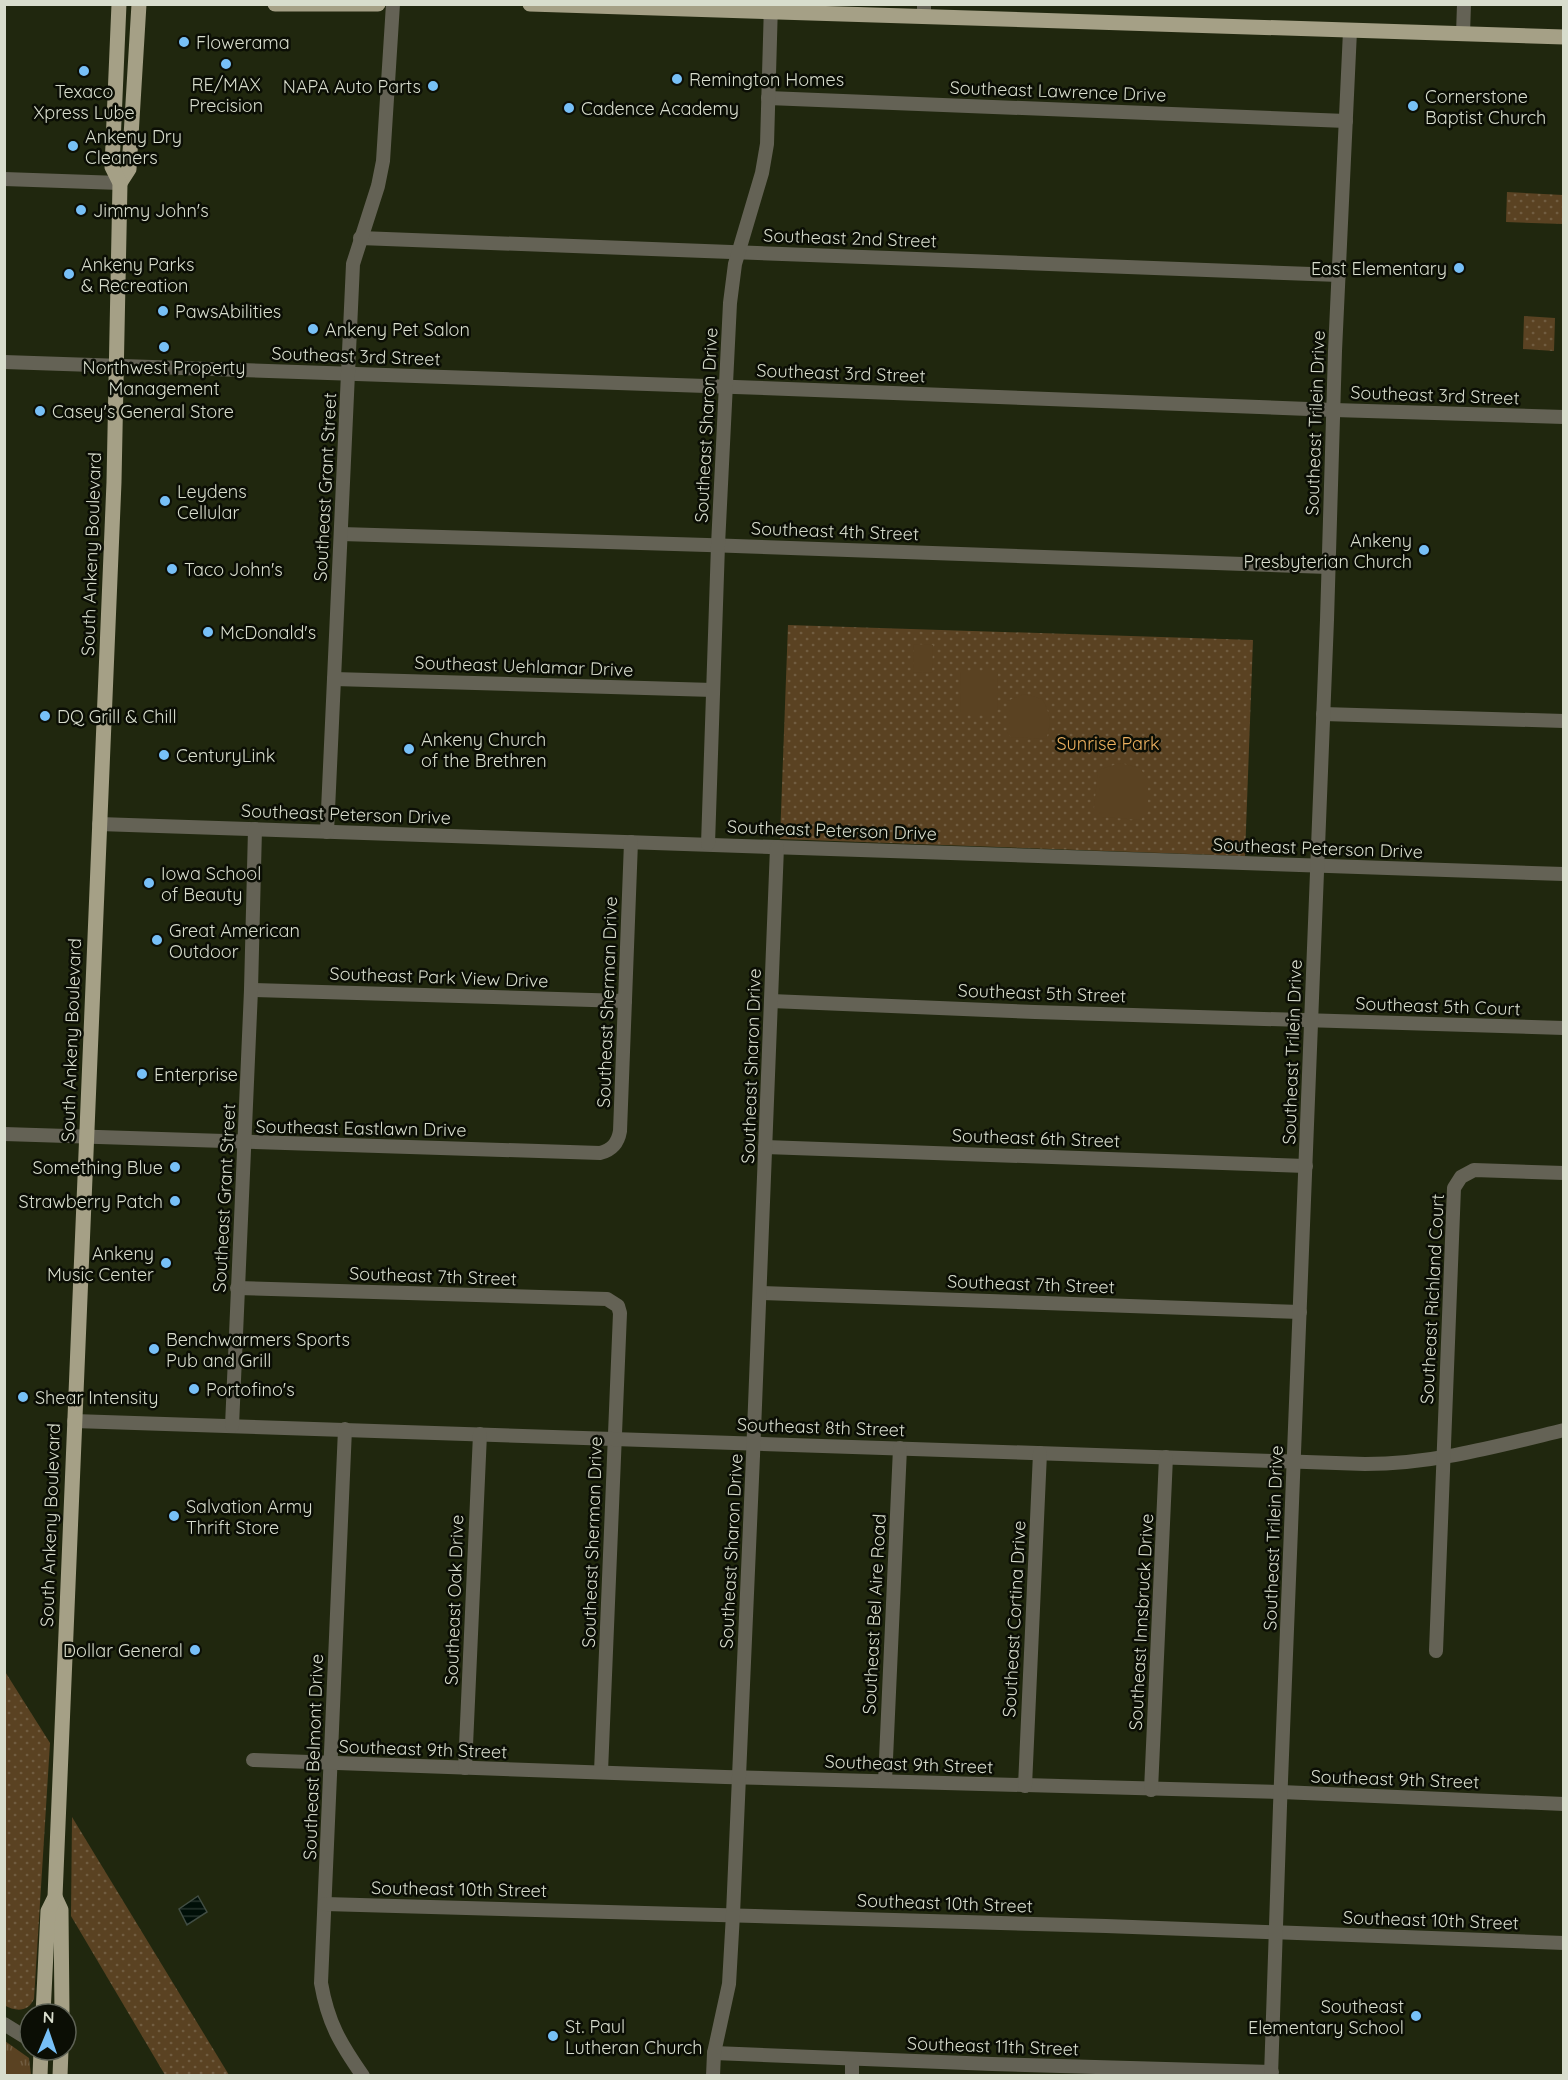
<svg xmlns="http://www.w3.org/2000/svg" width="1568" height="2080" font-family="Quicksand,sans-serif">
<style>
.grass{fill:url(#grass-tufts)}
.park{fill:url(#park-dots)}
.pitch{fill:#5a4222}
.water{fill:url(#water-rules);stroke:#414d43;stroke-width:1.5}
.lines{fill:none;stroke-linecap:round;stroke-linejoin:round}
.minor{stroke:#646255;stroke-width:14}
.major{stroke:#a5a086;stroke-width:15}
.poi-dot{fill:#77c0f7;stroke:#0b0e05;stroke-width:2}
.labels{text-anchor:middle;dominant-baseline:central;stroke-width:5;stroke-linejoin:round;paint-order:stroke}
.poi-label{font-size:18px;fill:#d8ddcd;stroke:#0b0e05;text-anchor:start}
.street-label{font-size:18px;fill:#d8ddcd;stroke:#0b0e05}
.park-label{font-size:18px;fill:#edb160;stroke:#0b0e05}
</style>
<defs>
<pattern id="grass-tufts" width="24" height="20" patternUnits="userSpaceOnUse" patternTransform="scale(1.5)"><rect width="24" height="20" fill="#5a4222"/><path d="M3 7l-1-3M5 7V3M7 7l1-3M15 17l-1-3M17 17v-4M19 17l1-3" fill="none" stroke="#715d41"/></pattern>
<pattern id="park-dots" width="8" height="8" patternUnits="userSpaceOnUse" patternTransform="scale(1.5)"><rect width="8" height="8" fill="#5a4222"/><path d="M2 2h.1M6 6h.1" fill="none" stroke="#715d41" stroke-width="1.8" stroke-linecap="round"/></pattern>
<pattern id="water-rules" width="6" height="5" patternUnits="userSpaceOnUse" patternTransform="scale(1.5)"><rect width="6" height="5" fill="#000f08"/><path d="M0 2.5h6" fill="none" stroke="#24322b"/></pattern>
</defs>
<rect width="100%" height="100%" fill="#20270e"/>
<path class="grass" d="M5 2041 29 2058 31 2075H5Z"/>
<g class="park">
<path d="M1507 192 1563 195V224L1506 222Z"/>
<path d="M1524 316 1555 318 1554 351 1523 349Z"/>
<path d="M788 625 1253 640 1245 856 780 839Z"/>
<path d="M4 1670 50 1743 34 1999C28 2012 16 2012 4 2005Z"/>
<path d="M72 1817 229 2075H165L71 1916Z"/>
</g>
<g class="pitch">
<path d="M914 644 933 645 932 673 913 672Z"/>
<path d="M961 671H998L997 713H960Z"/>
<path d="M1024 694 1042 699C1050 711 1052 725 1046 739L1011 737 1007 732V701Z"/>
<path d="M1120 763 1140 768 1148 780V812L1140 820 1102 817 1094 808 1098 770Z"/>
</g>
<path class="water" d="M198 1896 207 1912 187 1925 179 1909Z"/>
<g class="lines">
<g class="minor">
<path d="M924 17V4"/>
<path d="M1463 34 1464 4"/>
<path d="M768 98 1346 121"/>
<path d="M4 179 120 183"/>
<path d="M360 238 1339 275"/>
<path d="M4 362 735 387 1334 410 1564 417"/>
<path d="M341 534 707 545 1328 567"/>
<path d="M334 679 713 690"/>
<path d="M1323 714 1564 721"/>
<path d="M99 824 1564 874"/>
<path d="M327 832 353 264 378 186 383 161 393 4"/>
<path d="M708 844 718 545 730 303 735 264 762 173 767 144 771 4"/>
<path d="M251 990 625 1001"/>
<path d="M771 1001 1035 1012 1564 1028"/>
<path d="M4 1134 600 1153C612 1150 618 1143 620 1131L631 842"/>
<path d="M765 1147 1306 1166"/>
<path d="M237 1288 607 1299 618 1306 620 1313 601 1772"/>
<path d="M760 1293 1300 1312"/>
<path d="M74 1421 1365 1464C1433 1464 1498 1446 1564 1430"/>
<path d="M232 1426 251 990 255 829"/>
<path d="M345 1429 321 1983C328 2023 340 2043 363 2076"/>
<path d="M1436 1651 1454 1188 1461 1177 1474 1170 1564 1173"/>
<path d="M253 1760 725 1777 1281 1792 1564 1804"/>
<path d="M465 1768 480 1434"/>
<path d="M885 1781 900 1448"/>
<path d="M1025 1786 1040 1453"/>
<path d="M1151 1790 1166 1457"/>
<path d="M325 1904 1106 1926 1564 1943"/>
<path d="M4 2024 30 2040"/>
<path d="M714 2053 992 2064 1272 2072"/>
<path d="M713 2076 714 2053 729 1984 733 1914 753 1456 777 847"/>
<path d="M852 2076V2059"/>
<path d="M1271 2076 1280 1806 1327 620 1335 351 1350 31"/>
</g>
<g class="major">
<path d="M275 4H378"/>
<path d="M530 4 1564 37"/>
<path d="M120 183 129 169 139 4"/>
<path d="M55 1897 61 1910 62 2014"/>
<path d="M43 2014 48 1911 55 1897 114 482 120 183 112 167 119 4"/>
<path d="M40 2076 41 2050"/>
<path d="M60 2076 61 2050"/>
</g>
</g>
<g class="poi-dot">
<circle cx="184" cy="42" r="6"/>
<circle cx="226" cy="64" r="6"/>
<circle cx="84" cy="71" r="6"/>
<circle cx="677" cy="79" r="6"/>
<circle cx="433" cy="86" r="6"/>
<circle cx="1413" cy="106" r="6"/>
<circle cx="569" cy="108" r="6"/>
<circle cx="73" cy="146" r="6"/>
<circle cx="81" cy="210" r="6"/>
<circle cx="1459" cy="268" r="6"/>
<circle cx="69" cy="274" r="6"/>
<circle cx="163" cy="311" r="6"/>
<circle cx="313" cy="329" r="6"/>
<circle cx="164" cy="347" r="6"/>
<circle cx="40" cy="411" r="6"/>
<circle cx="165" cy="501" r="6"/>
<circle cx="1424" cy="550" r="6"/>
<circle cx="172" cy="569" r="6"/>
<circle cx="208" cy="632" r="6"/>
<circle cx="45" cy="716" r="6"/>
<circle cx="409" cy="749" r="6"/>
<circle cx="164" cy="755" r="6"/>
<circle cx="149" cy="883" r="6"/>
<circle cx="157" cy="940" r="6"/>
<circle cx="142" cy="1074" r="6"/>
<circle cx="175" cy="1167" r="6"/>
<circle cx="175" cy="1201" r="6"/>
<circle cx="166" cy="1263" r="6"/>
<circle cx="154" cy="1349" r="6"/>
<circle cx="194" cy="1389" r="6"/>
<circle cx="23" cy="1397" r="6"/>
<circle cx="174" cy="1516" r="6"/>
<circle cx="195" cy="1650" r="6"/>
<circle cx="1416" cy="2016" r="6"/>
<circle cx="553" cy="2036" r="6"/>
</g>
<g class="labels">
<g class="poi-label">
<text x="196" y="42">Flowerama</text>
<text x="689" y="79">Remington Homes</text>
<text x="226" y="84" text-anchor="middle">RE/MAX<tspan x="226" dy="21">Precision</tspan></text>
<text x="421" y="86" text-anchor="end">NAPA Auto Parts</text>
<text x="84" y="91" text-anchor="middle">Texaco<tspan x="84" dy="21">Xpress Lube</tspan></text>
<text x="1425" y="96">Cornerstone<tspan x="1425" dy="21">Baptist Church</tspan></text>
<text x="581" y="108">Cadence Academy</text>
<text x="85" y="136">Ankeny Dry<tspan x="85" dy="21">Cleaners</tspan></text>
<text x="93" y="210">Jimmy John's</text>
<text x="81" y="264">Ankeny Parks<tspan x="81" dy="21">&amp; Recreation</tspan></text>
<text x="1447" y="268" text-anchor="end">East Elementary</text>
<text x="175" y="311">PawsAbilities</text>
<text x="325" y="329">Ankeny Pet Salon</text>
<text x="164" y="367" text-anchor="middle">Northwest Property<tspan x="164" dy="21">Management</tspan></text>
<text x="52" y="411">Casey's General Store</text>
<text x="177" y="491">Leydens<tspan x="177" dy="21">Cellular</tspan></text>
<text x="1412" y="540" text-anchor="end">Ankeny<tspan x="1412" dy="21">Presbyterian Church</tspan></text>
<text x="184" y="569">Taco John's</text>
<text x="220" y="632">McDonald's</text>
<text x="57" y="716">DQ Grill &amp; Chill</text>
<text x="421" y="739">Ankeny Church<tspan x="421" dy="21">of the Brethren</tspan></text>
<text x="176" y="755">CenturyLink</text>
<text x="161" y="873">Iowa School<tspan x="161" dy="21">of Beauty</tspan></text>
<text x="169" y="930">Great American<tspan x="169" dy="21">Outdoor</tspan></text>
<text x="154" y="1074">Enterprise</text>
<text x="163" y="1167" text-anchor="end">Something Blue</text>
<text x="163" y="1201" text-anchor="end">Strawberry Patch</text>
<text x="154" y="1253" text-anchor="end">Ankeny<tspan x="154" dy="21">Music Center</tspan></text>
<text x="166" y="1339">Benchwarmers Sports<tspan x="166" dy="21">Pub and Grill</tspan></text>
<text x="206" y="1389">Portofino's</text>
<text x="35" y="1397">Shear Intensity</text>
<text x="186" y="1506">Salvation Army<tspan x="186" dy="21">Thrift Store</tspan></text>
<text x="183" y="1650" text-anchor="end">Dollar General</text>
<text x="1404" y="2006" text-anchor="end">Southeast<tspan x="1404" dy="21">Elementary School</tspan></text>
<text x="565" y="2026">St. Paul<tspan x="565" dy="21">Lutheran Church</tspan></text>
</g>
<g class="street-label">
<text transform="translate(1058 91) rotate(2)">Southeast Lawrence Drive</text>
<text transform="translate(850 238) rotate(2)">Southeast 2nd Street</text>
<text transform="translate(356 356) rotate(2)">Southeast 3rd Street</text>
<text transform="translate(841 373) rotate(2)">Southeast 3rd Street</text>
<text transform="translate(1435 395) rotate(2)">Southeast 3rd Street</text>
<text transform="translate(1315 423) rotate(-88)">Southeast Trilein Drive</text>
<text transform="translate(706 425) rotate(-87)">Southeast Sharon Drive</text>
<text transform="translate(325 487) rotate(-87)">Southeast Grant Street</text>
<text transform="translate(835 531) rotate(2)">Southeast 4th Street</text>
<text transform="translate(91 554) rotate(-88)">South Ankeny Boulevard</text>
<text transform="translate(524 666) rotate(2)">Southeast Uehlamar Drive</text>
<text transform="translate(346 814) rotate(2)">Southeast Peterson Drive</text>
<text transform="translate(832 830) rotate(2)">Southeast Peterson Drive</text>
<text transform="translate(1318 848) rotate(2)">Southeast Peterson Drive</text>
<text transform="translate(439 977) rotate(2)">Southeast Park View Drive</text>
<text transform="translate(1042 993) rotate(2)">Southeast 5th Street</text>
<text transform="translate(607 1002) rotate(-88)">Southeast Sherman Drive</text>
<text transform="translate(1438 1006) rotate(2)">Southeast 5th Court</text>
<text transform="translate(71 1040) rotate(-88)">South Ankeny Boulevard</text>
<text transform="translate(1292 1052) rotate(-88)">Southeast Trilein Drive</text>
<text transform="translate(751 1066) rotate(-88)">Southeast Sharon Drive</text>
<text transform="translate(361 1128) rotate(1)">Southeast Eastlawn Drive</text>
<text transform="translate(1036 1138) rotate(2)">Southeast 6th Street</text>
<text transform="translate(224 1198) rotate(-87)">Southeast Grant Street</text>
<text transform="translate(433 1276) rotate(2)">Southeast 7th Street</text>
<text transform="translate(1031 1284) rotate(2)">Southeast 7th Street</text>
<text transform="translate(1432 1299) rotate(-87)">Southeast Richland Court</text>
<text transform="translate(821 1427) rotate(2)">Southeast 8th Street</text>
<text transform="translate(50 1525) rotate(-88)">South Ankeny Boulevard</text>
<text transform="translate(1273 1538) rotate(-88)">Southeast Trilein Drive</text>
<text transform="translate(592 1542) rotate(-88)">Southeast Sherman Drive</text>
<text transform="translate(731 1551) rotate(-87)">Southeast Sharon Drive</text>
<text transform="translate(454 1600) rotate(-88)">Southeast Oak Drive</text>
<text transform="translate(874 1614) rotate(-87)">Southeast Bel Aire Road</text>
<text transform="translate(1014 1619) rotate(-87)">Southeast Cortina Drive</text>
<text transform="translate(1141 1622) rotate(-87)">Southeast Innsbruck Drive</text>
<text transform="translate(423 1749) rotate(2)">Southeast 9th Street</text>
<text transform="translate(313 1757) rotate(-88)">Southeast Belmont Drive</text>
<text transform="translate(909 1764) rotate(2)">Southeast 9th Street</text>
<text transform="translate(1395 1779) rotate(2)">Southeast 9th Street</text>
<text transform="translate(459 1889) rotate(1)">Southeast 10th Street</text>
<text transform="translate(945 1903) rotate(2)">Southeast 10th Street</text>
<text transform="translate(1431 1920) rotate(2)">Southeast 10th Street</text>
<text transform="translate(993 2046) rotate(2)">Southeast 11th Street</text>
</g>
<g class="park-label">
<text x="1108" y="743">Sunrise Park</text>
</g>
</g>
<rect width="1568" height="2080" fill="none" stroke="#d8ddcd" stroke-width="12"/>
<g transform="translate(48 2032) rotate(2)"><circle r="28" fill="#0b0e05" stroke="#5d6155" stroke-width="1.5"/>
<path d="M0-4.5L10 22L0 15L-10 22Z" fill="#77c0f7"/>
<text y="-9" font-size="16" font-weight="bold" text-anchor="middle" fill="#d8ddcd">N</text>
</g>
</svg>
